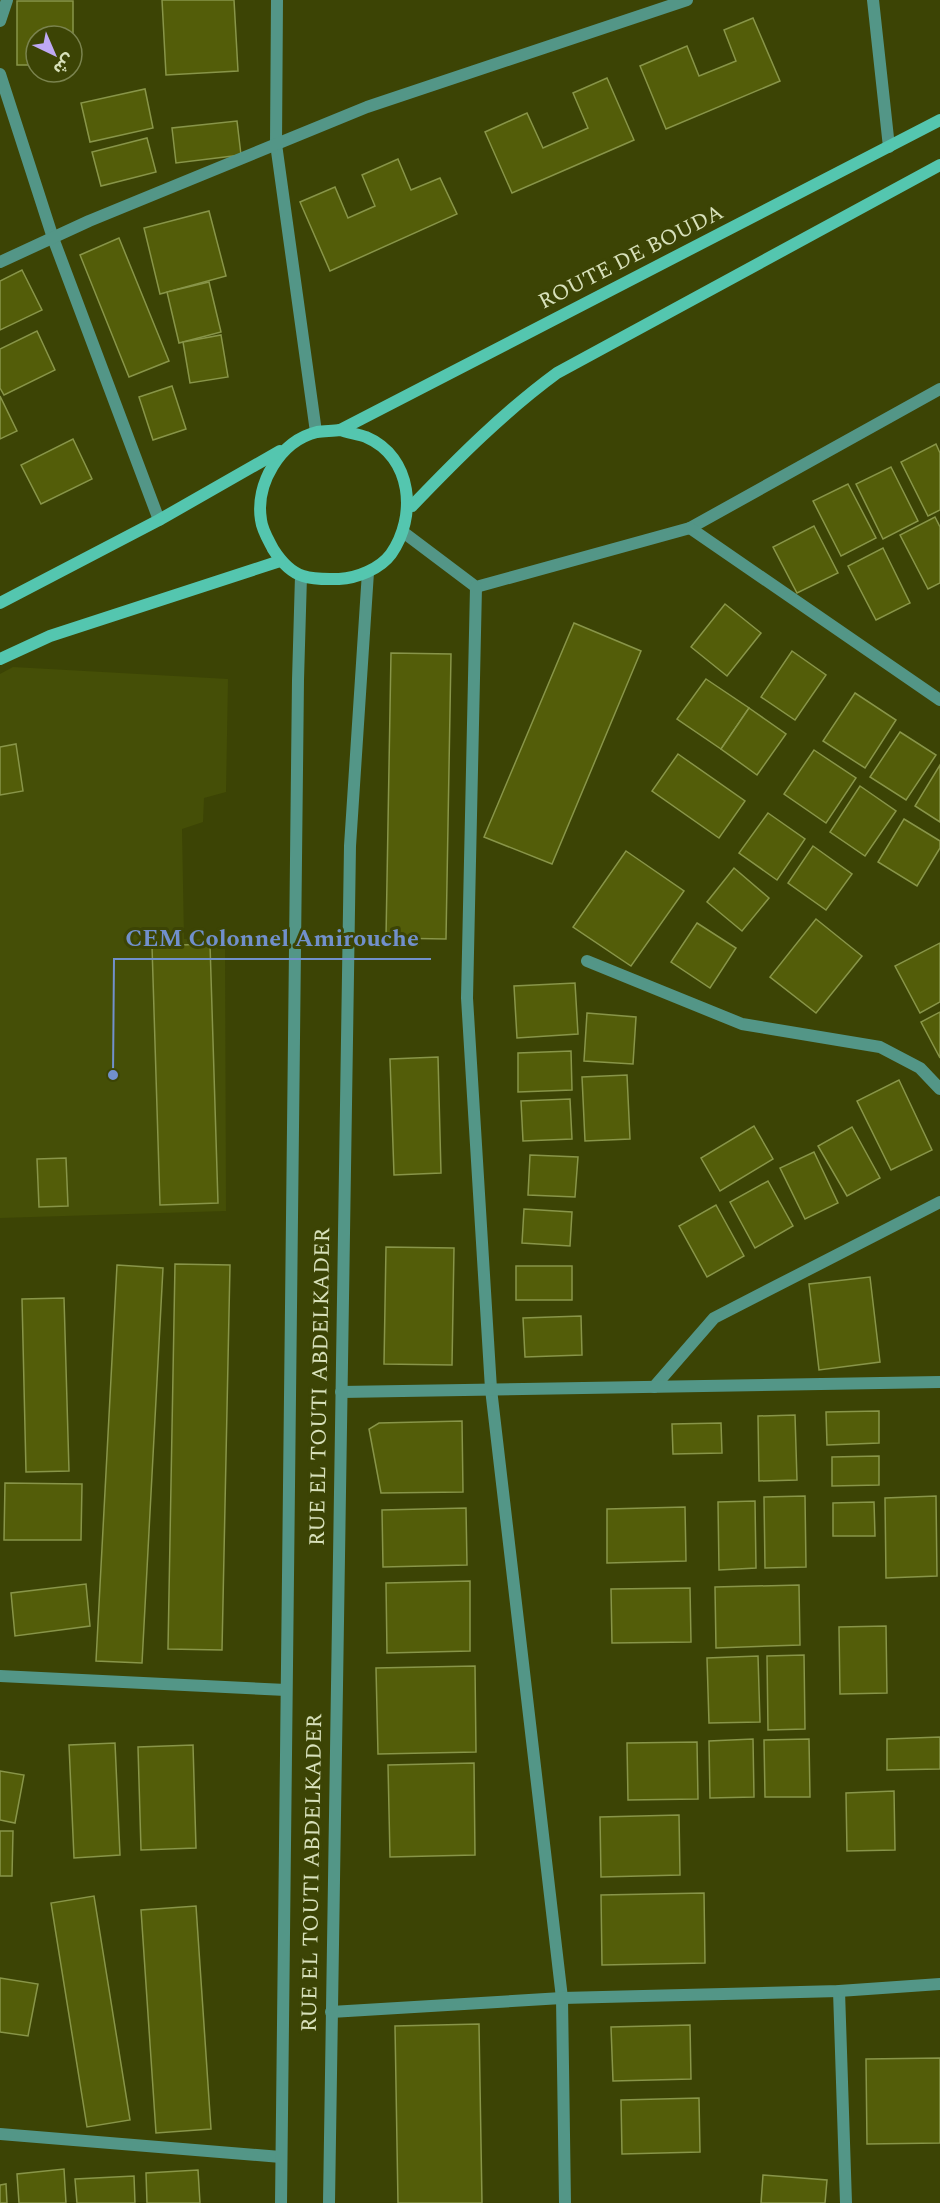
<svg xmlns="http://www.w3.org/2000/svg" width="940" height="2203" font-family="Spectral,'Noto Sans Arabic',serif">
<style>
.built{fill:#454f07}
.building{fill:#535d09;stroke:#889549;stroke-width:1.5}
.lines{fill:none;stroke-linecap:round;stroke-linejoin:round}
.minor{stroke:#539687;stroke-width:12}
.tertiary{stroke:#539687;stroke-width:12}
.secondary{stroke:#54c6af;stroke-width:12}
.labels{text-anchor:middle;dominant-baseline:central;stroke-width:6;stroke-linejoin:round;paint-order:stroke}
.street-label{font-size:22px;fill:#d8e1bb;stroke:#3c4405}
.leader{fill:none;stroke:#7190cb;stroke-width:2}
.callout-dot{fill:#7190cb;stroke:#3c4405;stroke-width:2}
.callout-label{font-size:24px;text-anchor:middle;font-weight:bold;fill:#7190cb;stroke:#3c4405;stroke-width:6;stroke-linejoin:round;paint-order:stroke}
</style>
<rect width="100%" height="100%" fill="#3c4405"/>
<path class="built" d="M13 667 228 679 226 792 204 798 203 822 182 829 184 939H225L226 1211 0 1218V674Z"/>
<g class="building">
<path d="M162 0H234L238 71 166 75Z"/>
<path d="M17 1H73V65L72 36H36V65H17Z"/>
<path d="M753 18 780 81 666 129 640 66 687 46 699 76 736 61 724 30Z"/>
<path d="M607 78 634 140 512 193 485 132 527 113 543 148 588 128 573 93Z"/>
<path d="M145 89 153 128 90 142 81 103Z"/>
<path d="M237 121 241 155 176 163 172 128Z"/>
<path d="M147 138 156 172 101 186 92 152Z"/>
<path d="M398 159 411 190 440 178 457 214 330 271 300 202 335 187 348 218 375 206 362 175Z"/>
<path d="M209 211 226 276 160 294 144 228Z"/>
<path d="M119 238 169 361 129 377 80 255Z"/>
<path d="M22 270 42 310 0 330V281Z"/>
<path d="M209 282 221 332 179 343 167 292Z"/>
<path d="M37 331 55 370 4 395 0 388V349Z"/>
<path d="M221 335 228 377 190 383 183 342Z"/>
<path d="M172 386 186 429 153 440 139 397Z"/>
<path d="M0 396 17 431 0 439Z"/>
<path d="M73 439 92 479 41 504 21 465Z"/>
<path d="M936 444 940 453V510L928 516 901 462Z"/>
<path d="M891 467 918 521 883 539 856 484Z"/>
<path d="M848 484 876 538 841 556 813 501Z"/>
<path d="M935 517 940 527V583L928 589 900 535Z"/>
<path d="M814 526 838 573 797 593 773 547Z"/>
<path d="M883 548 910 603 876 620 848 566Z"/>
<path d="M725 604 761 633 727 676 691 647Z"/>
<path d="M574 623 641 651 552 864 484 837Z"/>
<path d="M792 651 826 675 795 720 761 697Z"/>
<path d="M391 653 451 654 446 939 386 938Z"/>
<path d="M706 679 749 708 721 749 677 719Z"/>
<path d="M855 693 896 720 865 768 823 741Z"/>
<path d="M749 708 786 734 757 775 721 749Z"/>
<path d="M900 732 936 755 906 800 870 777Z"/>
<path d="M16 744 23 791 0 795V747Z"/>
<path d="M814 750 856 778 826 823 784 794Z"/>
<path d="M678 754 745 801 719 838 652 791Z"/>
<path d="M940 765V822L915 806Z"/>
<path d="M860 786 896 811 865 856 830 832Z"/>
<path d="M768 813 805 839 777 880 739 853Z"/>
<path d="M904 819 940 841V848L917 886 878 862Z"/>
<path d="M813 846 852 874 826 910 788 883Z"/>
<path d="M626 851 684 891 631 966 573 927Z"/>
<path d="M734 868 769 898 742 931 707 902Z"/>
<path d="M816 919 862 956 816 1013 770 977Z"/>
<path d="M697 923 736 948 710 988 671 962Z"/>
<path d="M940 943V1002L920 1013 895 966Z"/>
<path d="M210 944 218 1203 160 1205 152 946Z"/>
<path d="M575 983 578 1034 517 1038 514 986Z"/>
<path d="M940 1012V1058L921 1022Z"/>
<path d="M587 1013 636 1017 633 1064 584 1061Z"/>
<path d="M571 1051 572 1090 518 1092V1053Z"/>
<path d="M438 1057 441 1173 394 1175 390 1059Z"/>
<path d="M627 1075 630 1139 585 1141 582 1077Z"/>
<path d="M899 1080 932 1150 891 1170 857 1101Z"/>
<path d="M570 1099 572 1139 523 1141 521 1101Z"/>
<path d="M754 1126 773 1159 720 1191 701 1158Z"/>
<path d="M852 1127 880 1178 847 1196 818 1146Z"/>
<path d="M814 1152 838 1203 805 1219 780 1168Z"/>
<path d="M530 1155 578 1157 575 1197 528 1195Z"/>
<path d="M66 1158 68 1206 39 1207 37 1159Z"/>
<path d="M768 1181 793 1226 755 1248 730 1202Z"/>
<path d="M716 1205 744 1256 707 1277 679 1226Z"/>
<path d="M524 1209 572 1212 570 1246 522 1243Z"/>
<path d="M386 1247 454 1248 452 1365 384 1364Z"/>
<path d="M175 1264 230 1265 222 1650 168 1649Z"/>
<path d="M117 1265 163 1268 142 1663 96 1661Z"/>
<rect x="516" y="1266" width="56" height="34"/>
<path d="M870 1277 880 1362 819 1370 809 1284Z"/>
<path d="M64 1298 69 1471 26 1472 22 1299Z"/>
<path d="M581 1316 582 1355 525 1357 523 1318Z"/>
<path d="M879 1411V1443L827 1445 826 1412Z"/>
<path d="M795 1415 797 1480 759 1481 758 1416Z"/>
<path d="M462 1421 463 1492 381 1493 369 1429 379 1423Z"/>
<path d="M721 1423 722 1453 673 1454 672 1424Z"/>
<path d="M879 1456V1485L832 1486V1457Z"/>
<path d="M5 1483 82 1484 81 1540H4Z"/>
<path d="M805 1496 806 1567 765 1568 764 1497Z"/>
<path d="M936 1496 937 1576 886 1578 885 1498Z"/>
<path d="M755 1501 756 1568 719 1570 718 1502Z"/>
<path d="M874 1502 875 1536H833V1503Z"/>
<path d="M685 1507 686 1561 607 1563V1509Z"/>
<path d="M466 1508 467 1565 383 1567 382 1510Z"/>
<path d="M470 1581V1651L387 1653 386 1583Z"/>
<path d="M86 1584 90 1626 15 1636 11 1593Z"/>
<path d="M799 1585 800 1645 716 1648 715 1587Z"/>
<path d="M690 1588 691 1642 612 1643 611 1589Z"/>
<path d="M886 1626 887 1693 840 1694 839 1627Z"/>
<path d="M804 1655 805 1729 768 1730 767 1656Z"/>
<path d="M758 1656 760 1722 709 1723 707 1658Z"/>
<path d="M475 1666 476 1752 378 1754 376 1668Z"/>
<path d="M940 1737V1769L887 1770V1739Z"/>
<path d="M753 1739 754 1797 710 1798 709 1741Z"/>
<path d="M809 1739 810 1797H765L764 1740Z"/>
<path d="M697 1742 698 1799 628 1800 627 1743Z"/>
<path d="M115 1743 120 1855 74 1858 69 1745Z"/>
<path d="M193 1745 196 1848 141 1850 138 1747Z"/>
<path d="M474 1763 475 1855 390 1857 388 1765Z"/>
<path d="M0 1771 24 1775 15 1823 0 1820Z"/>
<path d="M894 1791 895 1850 847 1851 846 1793Z"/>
<path d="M679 1815 680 1875 601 1877 600 1817Z"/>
<path d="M0 1831H13L12 1876H0Z"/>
<path d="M704 1893 705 1963 602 1965 601 1895Z"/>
<path d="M94 1896 130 2120 87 2127 51 1903Z"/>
<path d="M196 1906 211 2129 156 2133 141 1910Z"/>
<path d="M0 1978 38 1984 28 2036 0 2032Z"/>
<path d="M479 2024 482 2203H398L395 2026Z"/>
<path d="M690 2025 691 2079 613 2081 611 2027Z"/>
<path d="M940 2058V2143L867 2144 866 2059Z"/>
<path d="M699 2098 700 2152 622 2154 621 2100Z"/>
<path d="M64 2169 66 2203H19L17 2174Z"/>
<path d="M198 2170 200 2203H147L146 2173Z"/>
<path d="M763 2175 827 2180 825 2203H761Z"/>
<path d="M134 2176 135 2203H77L75 2179Z"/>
<path d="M6 2184 7 2203H0V2185Z"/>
</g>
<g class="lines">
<g class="minor">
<path d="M277 0 276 144 316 432"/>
<path d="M873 0 889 147"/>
<path d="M0 21 7 0"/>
<path d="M0 74 53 238 159 520"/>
<path d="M0 262 89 221 367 107 687 0"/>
<path d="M690 528 940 389"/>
<path d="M403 532 476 587 690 528 940 700"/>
<path d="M476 587 467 998 491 1389 562 1998 565 2203"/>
<path d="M587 961 742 1024 880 1047 920 1068 940 1089"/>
<path d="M654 1387 714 1318 940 1202"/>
<path d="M341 1392 940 1382"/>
<path d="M0 1676 286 1690"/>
<path d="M839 1991 846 2203"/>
<path d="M331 2012 562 1998 839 1991 940 1984"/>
<path d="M0 2134 281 2157"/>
</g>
<g class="tertiary">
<path d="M281 2203 298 680 301 576"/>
<path d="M329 2203 350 846 368 572"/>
</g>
<g class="secondary">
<path d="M340 430 940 120"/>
<path d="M340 430C348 433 358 434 366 437 413 457 417 517 391 554 380 569 357 578 339 579 327 579 315 580 303 576 290 572 280 560 273 549 269 541 262 530 261 520 255 484 280 441 317 432 324 431 333 431 340 430Z"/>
<path d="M409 506H412C458 458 504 412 557 373L940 165"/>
<path d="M0 603 159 520 280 451"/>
<path d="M0 659 50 636 280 561"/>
</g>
</g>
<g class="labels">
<g class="street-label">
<text transform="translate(631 257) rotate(-27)">ROUTE DE BOUDA</text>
<text transform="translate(320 1387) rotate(-89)">RUE EL TOUTI ABDELKADER</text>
<text transform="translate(312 1873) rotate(-89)">RUE EL TOUTI ABDELKADER</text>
</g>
</g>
<path class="leader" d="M113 1075L114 959H431"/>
<circle class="callout-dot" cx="113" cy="1075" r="6"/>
<g class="callout-label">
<text x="272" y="946">CEM Colonnel Amirouche</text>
</g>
<g transform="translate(54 54) rotate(136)"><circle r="28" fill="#3c4405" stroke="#7a834e" stroke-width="1.5"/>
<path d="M0-4.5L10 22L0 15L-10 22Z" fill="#bfa9f4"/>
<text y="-9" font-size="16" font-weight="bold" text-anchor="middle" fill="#d8e1bb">ش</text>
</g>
</svg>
